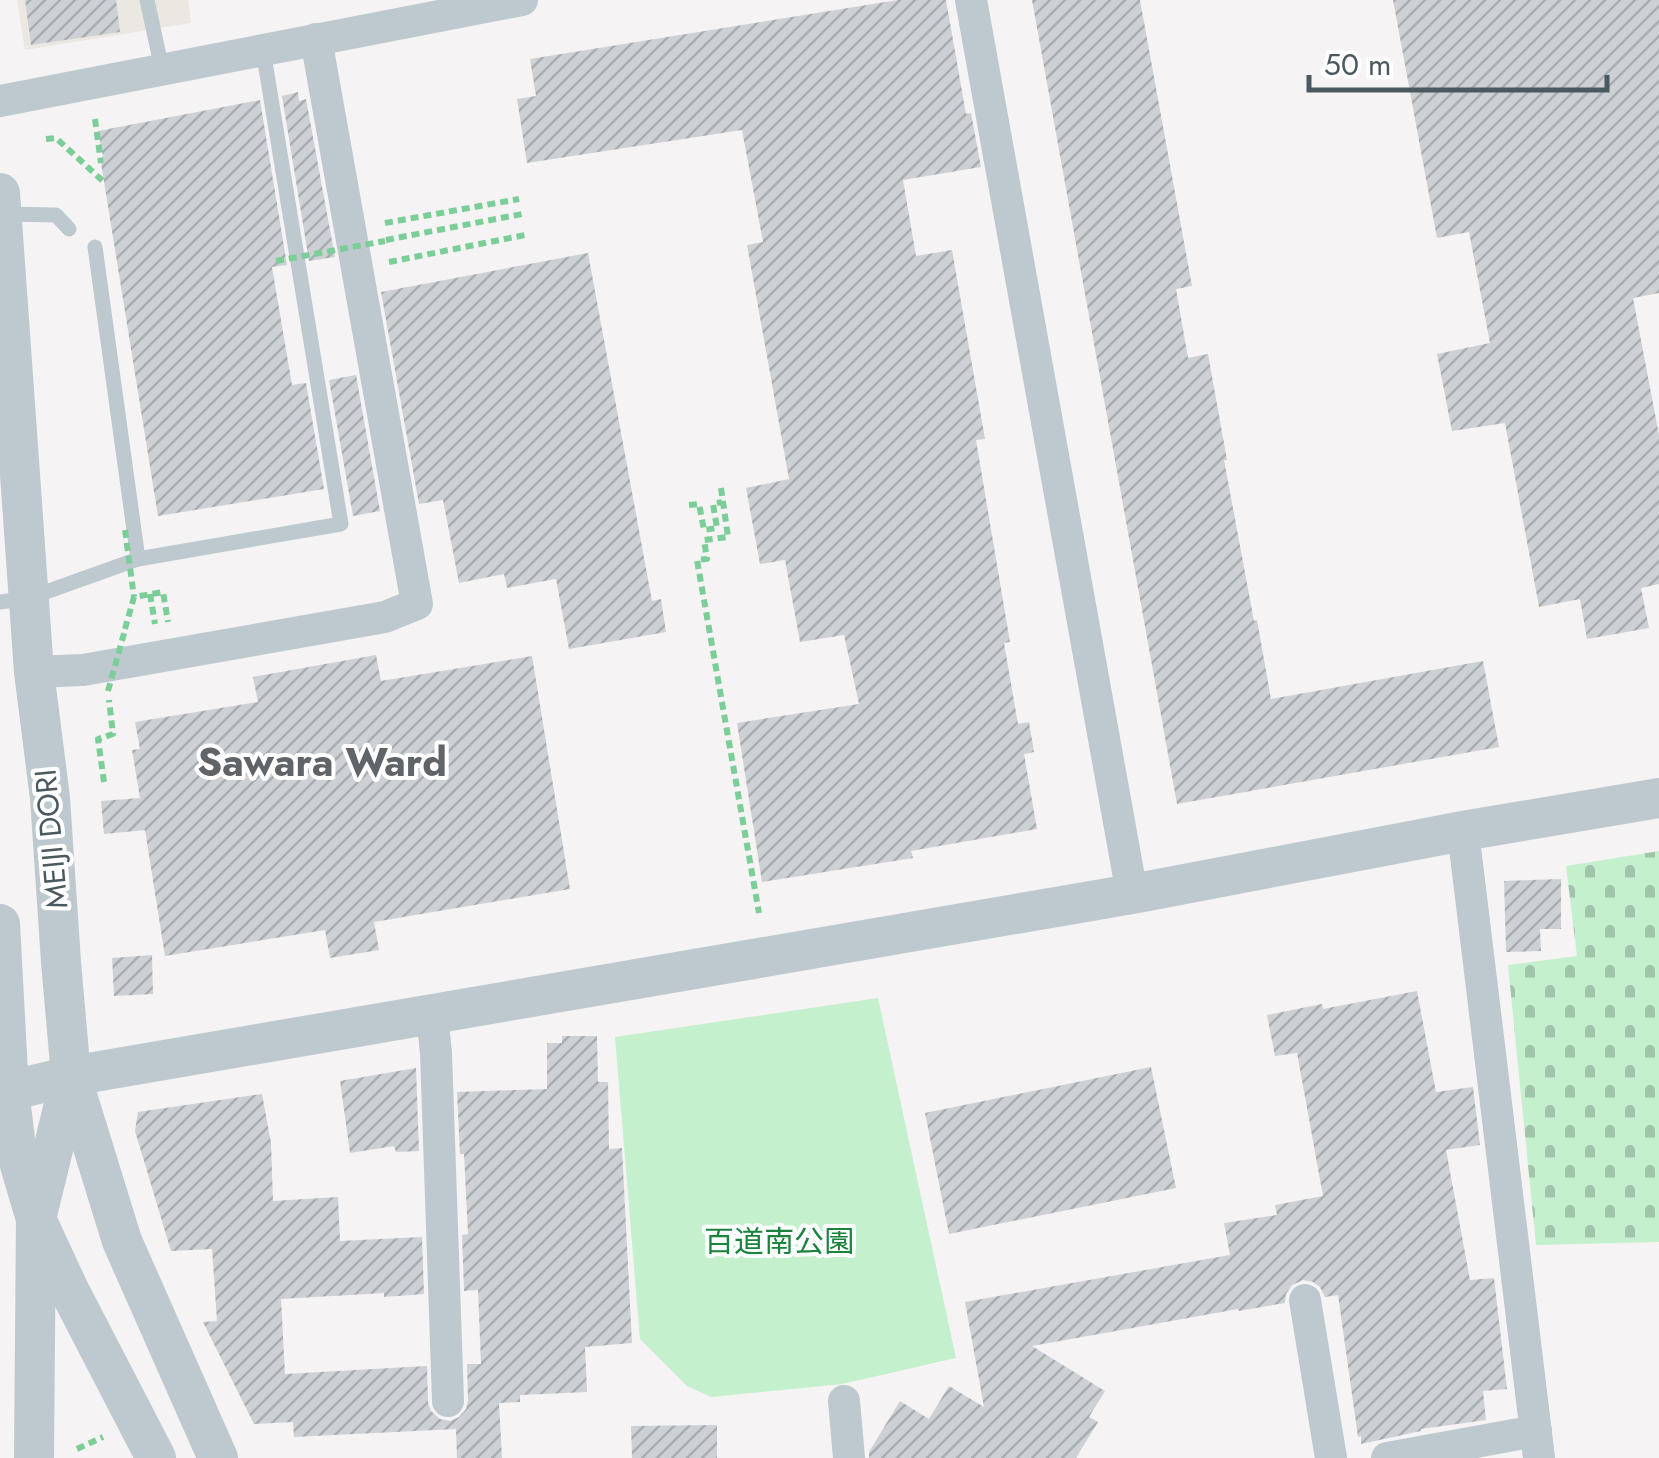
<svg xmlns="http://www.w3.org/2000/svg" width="1659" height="1458" font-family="Jost,'Noto Sans JP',sans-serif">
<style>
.commercial{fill:#ebe7e1}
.green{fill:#c4f0ce}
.cemetery{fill:url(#cemetery-stones)}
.building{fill:url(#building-hatch)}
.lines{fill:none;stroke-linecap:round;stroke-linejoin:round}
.path{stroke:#7cce98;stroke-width:6;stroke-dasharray:8 5;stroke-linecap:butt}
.service{stroke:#bec9cf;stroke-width:15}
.minor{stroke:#bec9cf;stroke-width:32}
.tertiary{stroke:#bec9cf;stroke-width:40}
.path-bridge{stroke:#7cce98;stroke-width:6;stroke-dasharray:8 5;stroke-linecap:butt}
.labels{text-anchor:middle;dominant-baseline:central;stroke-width:8;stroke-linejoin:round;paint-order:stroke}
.street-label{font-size:30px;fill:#4a5960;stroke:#fff}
.park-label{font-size:30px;fill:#1a833d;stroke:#fff}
.district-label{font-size:40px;font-weight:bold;fill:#5f6468;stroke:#fff}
</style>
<defs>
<pattern id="cemetery-stones" width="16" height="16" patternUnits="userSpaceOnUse" patternTransform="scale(2.5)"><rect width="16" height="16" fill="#c4f0ce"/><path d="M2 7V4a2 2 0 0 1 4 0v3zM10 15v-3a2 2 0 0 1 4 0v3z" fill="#a1c5ab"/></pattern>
<pattern id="building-hatch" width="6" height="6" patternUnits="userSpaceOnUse" patternTransform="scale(2.5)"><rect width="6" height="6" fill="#cdd1d5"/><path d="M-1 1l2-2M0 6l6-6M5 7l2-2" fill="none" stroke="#a8adb0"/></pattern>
</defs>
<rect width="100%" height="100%" fill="#f5f3f3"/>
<path class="commercial" d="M17 0H188L191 23 25 50Z"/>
<path class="green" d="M878 998 956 1358 842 1384 711 1397 687 1386 640 1339 615 1037Z"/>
<path class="cemetery" d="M1659 851V1242L1536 1245 1508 965 1577 956 1566 866Z"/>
<g class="building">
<path d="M25 0H116L120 32 31 45Z"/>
<path d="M898 0H946L966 114 971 113 981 167 903 180 916 256 952 250 985 439 976 440 1010 642 1004 643 1018 724 1029 722 1034 752 1024 754 1037 829 911 851 913 858 762 882 737 723 859 704 844 635 800 642 785 560 760 564 746 488 789 479 747 245 763 242 742 130 527 163 517 99 536 96 530 59Z"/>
<path d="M1032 0H1140L1192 286 1176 289 1188 358 1208 354 1227 460H1224L1254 621 1257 620 1271 699 1483 661 1499 747 1177 804Z"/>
<path d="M1393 0H1659V293L1633 298 1659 435V584L1641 588 1649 628 1587 639 1580 599 1539 607 1505 423 1452 431 1437 354 1490 343 1469 232 1437 238Z"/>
<path d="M298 92 299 101 306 99 335 257 309 261 282 96Z"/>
<path d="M260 100 287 265 272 267 292 385 306 383 324 489 158 516 101 163 104 162 98 131Z"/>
<path d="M588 253 652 601 661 599 666 632 569 649 556 579 507 588 504 574 459 583 443 500 419 504 381 292Z"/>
<path d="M356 375 380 511 353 516 329 380Z"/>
<path d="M376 655 381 681 532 656 570 889 374 922 379 950 330 958 325 930 165 956 145 830 104 834 101 801 140 798 132 750 140 749 135 722 258 702 253 677Z"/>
<path d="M1561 879V929H1540L1541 951 1506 952 1504 881Z"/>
<path d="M152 955 153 994 114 996 112 958Z"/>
<path d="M1417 991 1436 1092 1473 1087 1480 1145 1446 1150 1470 1280 1494 1278 1507 1389 1483 1391 1486 1420 1421 1429V1431L1361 1444V1436L1358 1437 1338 1295 1325 1297 1320 1287 1313 1282 1303 1280 1292 1285 1286 1294 1285 1303 1239 1311 1238 1309 1032 1346 1105 1391 1089 1417 1098 1422 1076 1458H869V1452L900 1401 929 1419 949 1386 984 1407 965 1302 1230 1255 1224 1223 1277 1215 1275 1205 1323 1196 1297 1053 1275 1056 1267 1015 1322 1004 1323 1009Z"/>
<path d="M562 1036H597L598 1082H608L609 1149 622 1148 632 1343 585 1347 587 1392 520 1395V1402L499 1403 502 1458H457L456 1429 294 1437 293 1422 254 1424 203 1322 217 1321 212 1249 171 1251 135 1131 138 1112 262 1094 271 1143 273 1201 338 1197 340 1241 422 1237 424 1294 384 1297V1293L281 1299 285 1374 427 1366 428 1402 431 1411 440 1419 450 1421 459 1417 466 1409 468 1400 467 1364H481L478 1290 464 1291 462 1235 468 1234 464 1154H460L457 1092 547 1089V1043H562Z"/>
<path d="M1151 1067 1176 1188 949 1234 925 1113Z"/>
<path d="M416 1068 419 1151 396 1152 394 1146 350 1153 340 1081Z"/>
<path d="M717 1425V1458H632L631 1426Z"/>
</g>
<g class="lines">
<g class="path">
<path d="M95 119 101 163"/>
<path d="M46 139 56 138 105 183"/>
<path d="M385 223 519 199"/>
<path d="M386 240 522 214"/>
<path d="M389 262 525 235"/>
<path d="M721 488 728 537 704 540 707 559 697 560 759 913"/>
<path d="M689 505 699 504 704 530 717 528 713 504 722 502"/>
<path d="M150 594 155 624"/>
<path d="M125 629 134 597 163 592 168 622"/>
<path d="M104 782 98 739 113 734 109 700"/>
<path d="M77 1449 103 1437"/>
</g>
<g class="service">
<path d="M147 0 162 69"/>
<path d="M4 214 56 215 69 229"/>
<path d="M95 247 138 559"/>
<path d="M0 602 29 598 138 559 341 524 263 50"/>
</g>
<g class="minor">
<path d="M971 0 1132 894"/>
<path d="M0 101 522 0"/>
<path d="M34 672 83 670 385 617 417 604 316 39"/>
<path d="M1463 831 1539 1458"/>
<path d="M432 1015 436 1053 448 1401"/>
<path d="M1305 1300 1331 1458"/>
<path d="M844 1401 849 1458"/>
<path d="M1387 1458 1536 1431"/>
</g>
<g class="tertiary">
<path d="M0 193 34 672 50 798 61 962 71 1076 122 1241 218 1458"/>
<path d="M0 924 9 1091 17 1155 36 1219 69 1290 156 1458"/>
<path d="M9 1091 71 1076 1132 894 1463 831 1659 798"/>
<path d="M34 1458 36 1219 71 1076"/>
</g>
<g class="path-bridge">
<path d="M276 261 385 241"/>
<path d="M125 530 134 597"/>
<path d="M108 691 125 630"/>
</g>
</g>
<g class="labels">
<g class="street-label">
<text transform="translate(51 839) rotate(-95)">MEIJI DORI</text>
</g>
<g class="park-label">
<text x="779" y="1241">百道南公園</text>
</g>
<g class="district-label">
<text x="322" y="762">Sawara Ward</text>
</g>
</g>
<path d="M1309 75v15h298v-15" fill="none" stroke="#4a5960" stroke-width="5"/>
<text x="1324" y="75" font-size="30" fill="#4a5960" stroke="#ffffff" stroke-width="8" paint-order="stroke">50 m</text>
</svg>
